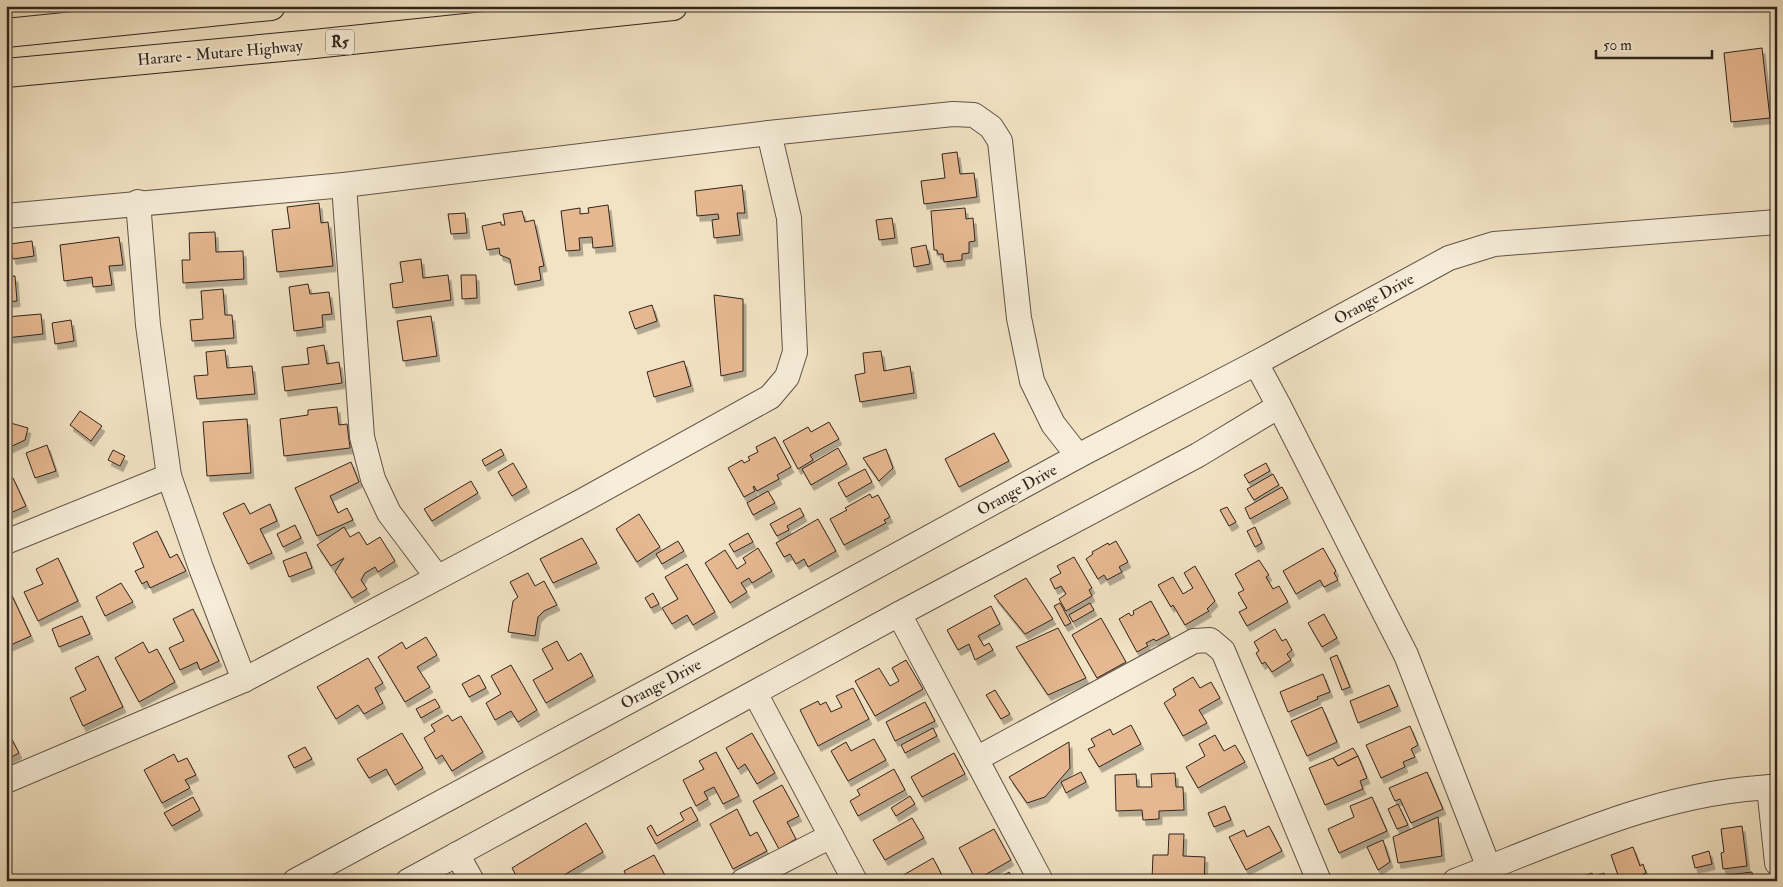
<svg xmlns="http://www.w3.org/2000/svg" width="1783" height="887" font-family="'IM FELL Double Pica',serif">
<style>
.building{fill:#e6b891;stroke:#30251e;filter:url(#shadow)}
.lines{fill:none;stroke-linecap:round;stroke-linejoin:round}
.minor-casing{stroke:#605448;stroke-width:26}
.highway-casing{stroke:#30251e;stroke-width:30}
.minor{stroke:#f7edd9;stroke-width:24}
.highway{stroke:#f2e3c4;stroke-width:28}
.labels{text-anchor:middle;dominant-baseline:central;stroke-width:4.5;stroke-linejoin:round;paint-order:stroke}
.shield{fill:#f7edd9;stroke:#6c6156;stroke-width:1}
.shield-label{font-size:15px;font-weight:bold;fill:#30251e}
.street-label{font-size:16px;fill:#30251e;stroke:#f7edd9}
</style>
<defs>
<filter id="shadow"><feDropShadow dx="3" dy="5.5" stdDeviation="0" flood-color="#0004"/></filter>
</defs>
<rect width="100%" height="100%" fill="#f2e3c4"/>
<filter id="stains"><feTurbulence type="fractalNoise" baseFrequency=".004" numOctaves="4"/><feColorMatrix values="0 0 0 0 .2 0 0 0 0 .09 0 0 0 0 .02 0 0 0 .5 -.17"/></filter>
<radialGradient id="worn" r=".72"><stop offset=".6" stop-color="#630" stop-opacity="0"/><stop offset="1" stop-color="#630" stop-opacity=".3"/></radialGradient>
<g class="building">
<path d="M1762 48 1770 118 1731 122 1724 53Z"/>
<path d="M957 152 960 174 974 173 977 197 924 204 921 181 945 178 942 154Z"/>
<path d="M742 185 745 213H737L740 235 714 238 712 220 719 219 718 214 697 216 695 191Z"/>
<path d="M319 203 321 223 328 222 333 266 277 272 272 230 290 228 287 207Z"/>
<path d="M608 205 613 246 593 248 592 237 579 238 580 250 566 251 561 211 580 208V214L589 213 588 208Z"/>
<path d="M965 208 966 219 973 218 975 241 969 242V253L962 254V260L944 262 943 254H938L937 250H934L931 211Z"/>
<path d="M522 211 525 222 534 220 544 266 539 267 541 280 515 285 510 259 500 255 499 248 487 250 482 226 501 222V225H505L503 214Z"/>
<path d="M465 213 467 233 451 234 448 214Z"/>
<path d="M892 218 895 238 879 240 876 220Z"/>
<path d="M215 232 216 252 243 251 244 279 183 283 182 260H190L189 233Z"/>
<path d="M119 237 123 265 109 266 112 285 93 287 92 277 64 281 60 245Z"/>
<path d="M32 241 34 256 13 259 10 244Z"/>
<path d="M926 245 930 264 914 267 911 248Z"/>
<path d="M421 259 423 278 448 275 451 300 393 308 390 284 403 282 400 262Z"/>
<path d="M461 275H476L477 298 462 299Z"/>
<path d="M15 276 17 301 6 302V277Z"/>
<path d="M308 284 310 294 329 292 332 314 322 315 323 327 294 331 289 287Z"/>
<path d="M223 289 225 315H232L234 338 192 341 190 320 203 319 201 291Z"/>
<path d="M714 295 743 299V371L721 376Z"/>
<path d="M652 305 657 321 635 329 629 312Z"/>
<path d="M41 314 43 334 6 338V317Z"/>
<path d="M431 316 437 356 403 361 397 321Z"/>
<path d="M71 320 74 341 55 344 52 323Z"/>
<path d="M324 345 327 364 339 362 342 383 285 391 282 367 309 364 307 348Z"/>
<path d="M225 350 227 368 252 366 255 394 197 399 194 376 208 375 206 352Z"/>
<path d="M881 351 884 371 910 366 914 393 860 402 855 375 865 373 863 353Z"/>
<path d="M684 361 691 386 654 397 647 372Z"/>
<path d="M337 407 339 425 347 424 350 448 284 456 280 419 308 415V410Z"/>
<path d="M80 411 102 426 91 441 70 425Z"/>
<path d="M247 419 251 473 207 476 203 422Z"/>
<path d="M7 422 28 428 25 440 6 449Z"/>
<path d="M829 422 839 439 810 455 813 460 798 469 783 441 808 427 811 432Z"/>
<path d="M994 433 1009 461 959 487 945 459Z"/>
<path d="M775 437 791 467 777 475 779 479 757 491 754 486 753 487 755 491 744 497 728 468 742 460 744 463 750 460 748 457 758 452 756 447Z"/>
<path d="M47 445 56 471 35 478 26 453Z"/>
<path d="M838 448 847 464 811 485 802 469Z"/>
<path d="M501 449 504 455 485 466 482 460Z"/>
<path d="M886 449 893 468 879 481 863 458Z"/>
<path d="M113 450 125 456 120 466 108 460Z"/>
<path d="M351 462 359 482 330 496 338 513 347 508 353 520 317 536 295 488Z"/>
<path d="M513 463 527 487 512 496 498 472Z"/>
<path d="M1266 463 1270 471 1249 483 1244 475Z"/>
<path d="M865 469 872 482 846 497 838 483Z"/>
<path d="M1273 474 1279 485 1254 500 1247 489Z"/>
<path d="M13 478 26 506 6 515V481Z"/>
<path d="M471 481 478 493 432 521 424 509Z"/>
<path d="M1282 487 1288 498 1250 519 1245 508Z"/>
<path d="M768 491 775 503 753 515 747 503Z"/>
<path d="M870 494 872 498 878 495 890 517 884 520 886 523 844 545 830 519 847 510 845 508Z"/>
<path d="M244 503 250 514 270 504 277 521 260 529 272 553 248 564 223 513Z"/>
<path d="M1227 507 1236 522 1229 526 1220 510Z"/>
<path d="M800 508 804 516 787 526 789 530 777 536 770 524Z"/>
<path d="M639 514 660 547 637 562 616 529Z"/>
<path d="M818 519 836 551 808 567 804 559 796 564 790 554 784 557 776 543Z"/>
<path d="M295 525 301 538 283 547 277 534Z"/>
<path d="M344 527 350 537 359 532 367 545 380 537 395 561 378 572 375 567 365 573 361 580 367 589 352 598 335 572 344 558 331 566 317 545Z"/>
<path d="M1255 527 1262 543 1255 547 1247 531Z"/>
<path d="M157 531 170 558 177 554 186 571 150 588 147 581 142 584 135 571 144 567 133 543Z"/>
<path d="M748 533 753 542 734 552 729 544Z"/>
<path d="M582 538 597 563 553 583 540 559Z"/>
<path d="M678 541 684 551 662 564 656 554Z"/>
<path d="M1116 541 1128 562 1119 567 1122 572 1107 580 1104 575 1098 579 1086 559 1093 554 1092 552 1108 543 1109 545Z"/>
<path d="M758 548 772 571 752 583 749 578 741 583 747 592 730 603 705 563 725 550 737 569 746 563 743 558Z"/>
<path d="M1323 548 1336 571 1334 573 1338 580 1324 587 1320 580 1296 594 1283 571Z"/>
<path d="M306 552 312 568 289 577 283 561Z"/>
<path d="M1074 557 1092 588 1089 590 1092 596 1066 611 1059 599 1066 594 1061 586 1055 589 1050 579 1061 573 1057 566Z"/>
<path d="M58 558 78 601 38 621 24 592 43 584 36 569Z"/>
<path d="M1259 560 1269 575 1266 577 1273 589 1279 586 1288 602 1247 626 1239 612 1247 608 1238 593 1244 590 1235 574Z"/>
<path d="M687 564 715 612 693 625 687 615 672 624 662 608 678 599 665 577Z"/>
<path d="M1195 566 1215 601 1207 609 1209 611 1185 625 1173 605 1171 607 1158 585 1173 577 1183 594 1193 588 1184 573Z"/>
<path d="M528 573 535 586 544 581 557 605 544 611 538 617 535 636 508 632 513 601 518 597 510 582Z"/>
<path d="M1026 578 1053 619 1025 634 994 596Z"/>
<path d="M6 583 31 636 6 647Z"/>
<path d="M121 583 133 602 105 616 96 597Z"/>
<path d="M653 593 659 604 651 608 645 598Z"/>
<path d="M1151 601 1169 634 1156 641 1154 639 1146 643 1148 646 1137 652 1119 619 1129 613 1131 616 1134 614 1133 611Z"/>
<path d="M1060 603 1071 623 1065 626 1054 606Z"/>
<path d="M1090 603 1094 610 1073 622 1069 615Z"/>
<path d="M991 606 1000 624 978 636 984 646 989 643 993 650 975 660 969 644 958 650 947 630Z"/>
<path d="M193 609 219 661 200 670 197 662 180 670 169 648 184 641 173 619Z"/>
<path d="M1324 614 1337 638 1322 647 1308 623Z"/>
<path d="M82 616 90 634 59 647 52 629Z"/>
<path d="M1101 618 1126 662 1097 678 1072 635Z"/>
<path d="M1058 628 1086 678 1048 695 1016 647Z"/>
<path d="M1275 629 1282 641 1286 639 1292 650 1287 654 1291 660 1272 672 1265 662 1262 664 1256 653 1259 651 1254 642Z"/>
<path d="M426 637 437 655 417 667 430 687 405 702 378 657 402 642 406 649Z"/>
<path d="M557 641 568 661 581 653 593 676 546 703 533 680 553 669 542 649Z"/>
<path d="M143 642 149 653 157 649 175 682 139 702 115 658Z"/>
<path d="M1337 655 1350 687 1342 690 1330 658Z"/>
<path d="M98 656 123 707 83 726 70 698 86 690 75 668Z"/>
<path d="M368 658 383 683 375 688 383 703 364 714 358 705 336 719 317 687Z"/>
<path d="M906 660 923 689 875 716 855 681 879 668 890 686 899 681 892 668Z"/>
<path d="M511 665 537 710 518 722 511 711 495 720 486 703 501 694 491 676Z"/>
<path d="M1323 674 1330 692 1317 697 1318 699 1288 712 1280 692Z"/>
<path d="M479 675 486 688 469 697 462 684Z"/>
<path d="M1193 677 1200 688 1211 682 1220 698 1199 710 1207 723 1183 736 1164 703 1176 695 1173 689Z"/>
<path d="M1389 685 1398 706 1358 723 1350 701Z"/>
<path d="M853 688 869 719 818 746 800 710 818 701 820 705 826 702 831 712 842 707 836 696Z"/>
<path d="M995 690 1010 714 1001 719 986 695Z"/>
<path d="M435 699 440 707 421 718 416 709Z"/>
<path d="M925 702 935 721 895 741 886 722Z"/>
<path d="M1322 707 1337 742 1307 756 1291 721Z"/>
<path d="M448 715 452 721 461 716 483 752 452 771 442 755 436 759 424 738 435 731 431 725Z"/>
<path d="M1131 725 1141 744 1099 767 1088 749 1095 746 1091 739 1110 729 1113 735Z"/>
<path d="M1410 726 1418 745 1411 749 1415 757 1403 762 1405 767 1381 778 1366 745Z"/>
<path d="M6 728 19 753 6 760Z"/>
<path d="M933 728 937 736 905 753 901 745Z"/>
<path d="M402 733 423 768 395 785 386 769 369 778 357 759Z"/>
<path d="M752 733 775 773 757 784 745 764 738 769 726 748Z"/>
<path d="M1215 735 1224 751 1235 745 1245 762 1198 788 1186 767 1205 756 1199 744Z"/>
<path d="M874 739 886 760 848 781 831 751 846 742 851 751Z"/>
<path d="M1069 742 1070 768 1045 797 1027 803 1009 777Z"/>
<path d="M305 747 312 759 294 768 288 756Z"/>
<path d="M1353 748 1358 756 1338 766 1333 758Z"/>
<path d="M716 752 739 796 723 804 714 787 704 792 708 799 696 806 683 780 704 769 699 761Z"/>
<path d="M954 753 965 774 922 797 911 777Z"/>
<path d="M174 754 178 762 187 758 196 775 185 780 190 788 162 803 144 770Z"/>
<path d="M1358 756 1367 778 1360 781 1363 789 1325 805 1309 768 1333 758 1338 766Z"/>
<path d="M894 769 905 790 858 816 850 801 860 795 857 790Z"/>
<path d="M1081 772 1086 782 1066 793 1061 782Z"/>
<path d="M1427 772 1443 809 1411 823 1400 799 1395 801 1389 788Z"/>
<path d="M1175 773 1176 787H1183L1184 810 1159 811V819L1143 820 1142 810 1116 811 1115 775 1136 774 1137 787H1152L1151 774Z"/>
<path d="M782 785 799 816 787 822 796 839 779 849 753 801Z"/>
<path d="M910 796 915 804 896 816 891 808Z"/>
<path d="M193 797 200 810 172 826 164 813Z"/>
<path d="M1372 797 1387 831 1339 853 1328 829 1354 817 1350 806Z"/>
<path d="M1398 804 1408 825 1397 829 1388 809Z"/>
<path d="M1225 806 1231 820 1214 827 1208 813Z"/>
<path d="M691 807 698 820 656 844 647 828 651 825 657 836 684 820 680 813Z"/>
<path d="M737 809 750 836 757 832 767 851 733 869 710 824Z"/>
<path d="M1438 817 1442 856 1398 863 1393 837Z"/>
<path d="M912 818 924 838 885 860 873 840Z"/>
<path d="M586 823 603 852 554 881H519L512 868Z"/>
<path d="M1269 826 1282 851 1246 870 1229 837 1244 830 1247 837Z"/>
<path d="M1742 826 1747 866 1723 869 1721 853 1724 852 1721 829Z"/>
<path d="M994 829 1011 860 976 880 959 848Z"/>
<path d="M1169 834H1184L1183 856 1205 857 1204 881 1152 880 1153 855H1168Z"/>
<path d="M1383 840 1390 862 1378 870 1367 847Z"/>
<path d="M1633 847 1640 866 1643 864 1646 873 1643 874 1646 881H1620L1611 855Z"/>
<path d="M1709 851 1712 864 1695 868 1692 856Z"/>
<path d="M654 855 668 881H629L624 871Z"/>
<path d="M933 858 945 881H893Z"/>
<path d="M1009 872 1014 881H995Z"/>
<path d="M1752 872 1753 881H1727V875Z"/>
<path d="M1592 873 1593 877 1604 873 1607 881H1575V879Z"/>
</g>
<g class="lines">
<g class="minor-casing">
<g id="minor">
<path d="M344 185 362 437 373 479 389 513 437 577"/>
<path d="M138 202 148 325 169 476 201 568 244 680"/>
<path d="M6 216 344 185 769 133 953 114 974 115 991 127 1000 141 1019 318 1032 381 1053 424 1078 456"/>
<path d="M1279 406 1406 655 1489 868"/>
<path d="M6 542 169 476"/>
<path d="M899 614 1041 881"/>
<path d="M755 693 855 881"/>
<path d="M976 759 1194 641 1210 640 1223 651 1319 881"/>
<path d="M6 781 244 680 582 501 770 397 787 377 795 352 789 218 769 133"/>
<path d="M1769 787 1777 863"/>
<path d="M457 854 472 881"/>
<path d="M295 881 665 682 1078 456 1256 363 1449 258 1494 244 1777 222"/>
<path d="M408 881 899 614 1198 455 1279 406 1256 363"/>
<path d="M743 881 831 836"/>
<path d="M1455 881C1559 841 1664 790 1777 787"/>
</g>
</g>
<g class="highway-casing">
<g id="highway">
<path d="M6 33 271 6"/>
<path d="M6 73 314 44 673 6"/>
</g>
</g>
<use href="#minor" class="minor"/>
<use href="#highway" class="highway"/>
</g>
<g class="labels">
<rect class="shield" x="326" y="29.5" width="28" height="25" rx="4"/>
<g class="shield-label">
<text x="340" y="42">R5</text>
</g>
<g class="street-label">
<text transform="translate(220 53) rotate(-5)">Harare - Mutare Highway</text>
<text transform="translate(1374 299) rotate(-29)">Orange Drive</text>
<text transform="translate(1017 490) rotate(-29)">Orange Drive</text>
<text transform="translate(661 684) rotate(-28)">Orange Drive</text>
</g>
</g>
<rect width="1783" height="887" fill="none" stroke="#f2e3c4" stroke-width="25"/>
<rect x="8" y="8" width="1768" height="872" fill="none" stroke="#30251e" stroke-width="2.5"/>
<rect x="12" y="12" width="1758" height="862" fill="none" stroke="#30251e"/>
<path d="M1596 50v8h116v-8" fill="none" stroke="#30251e" stroke-width="2.5"/>
<text x="1603" y="50" font-size="15" fill="#30251e" stroke="#f7edd9" stroke-width="4" paint-order="stroke">50 m</text>
<rect width="100%" height="100%" filter="url(#stains)"/>
<rect width="100%" height="100%" fill="url(#worn)"/>
</svg>
